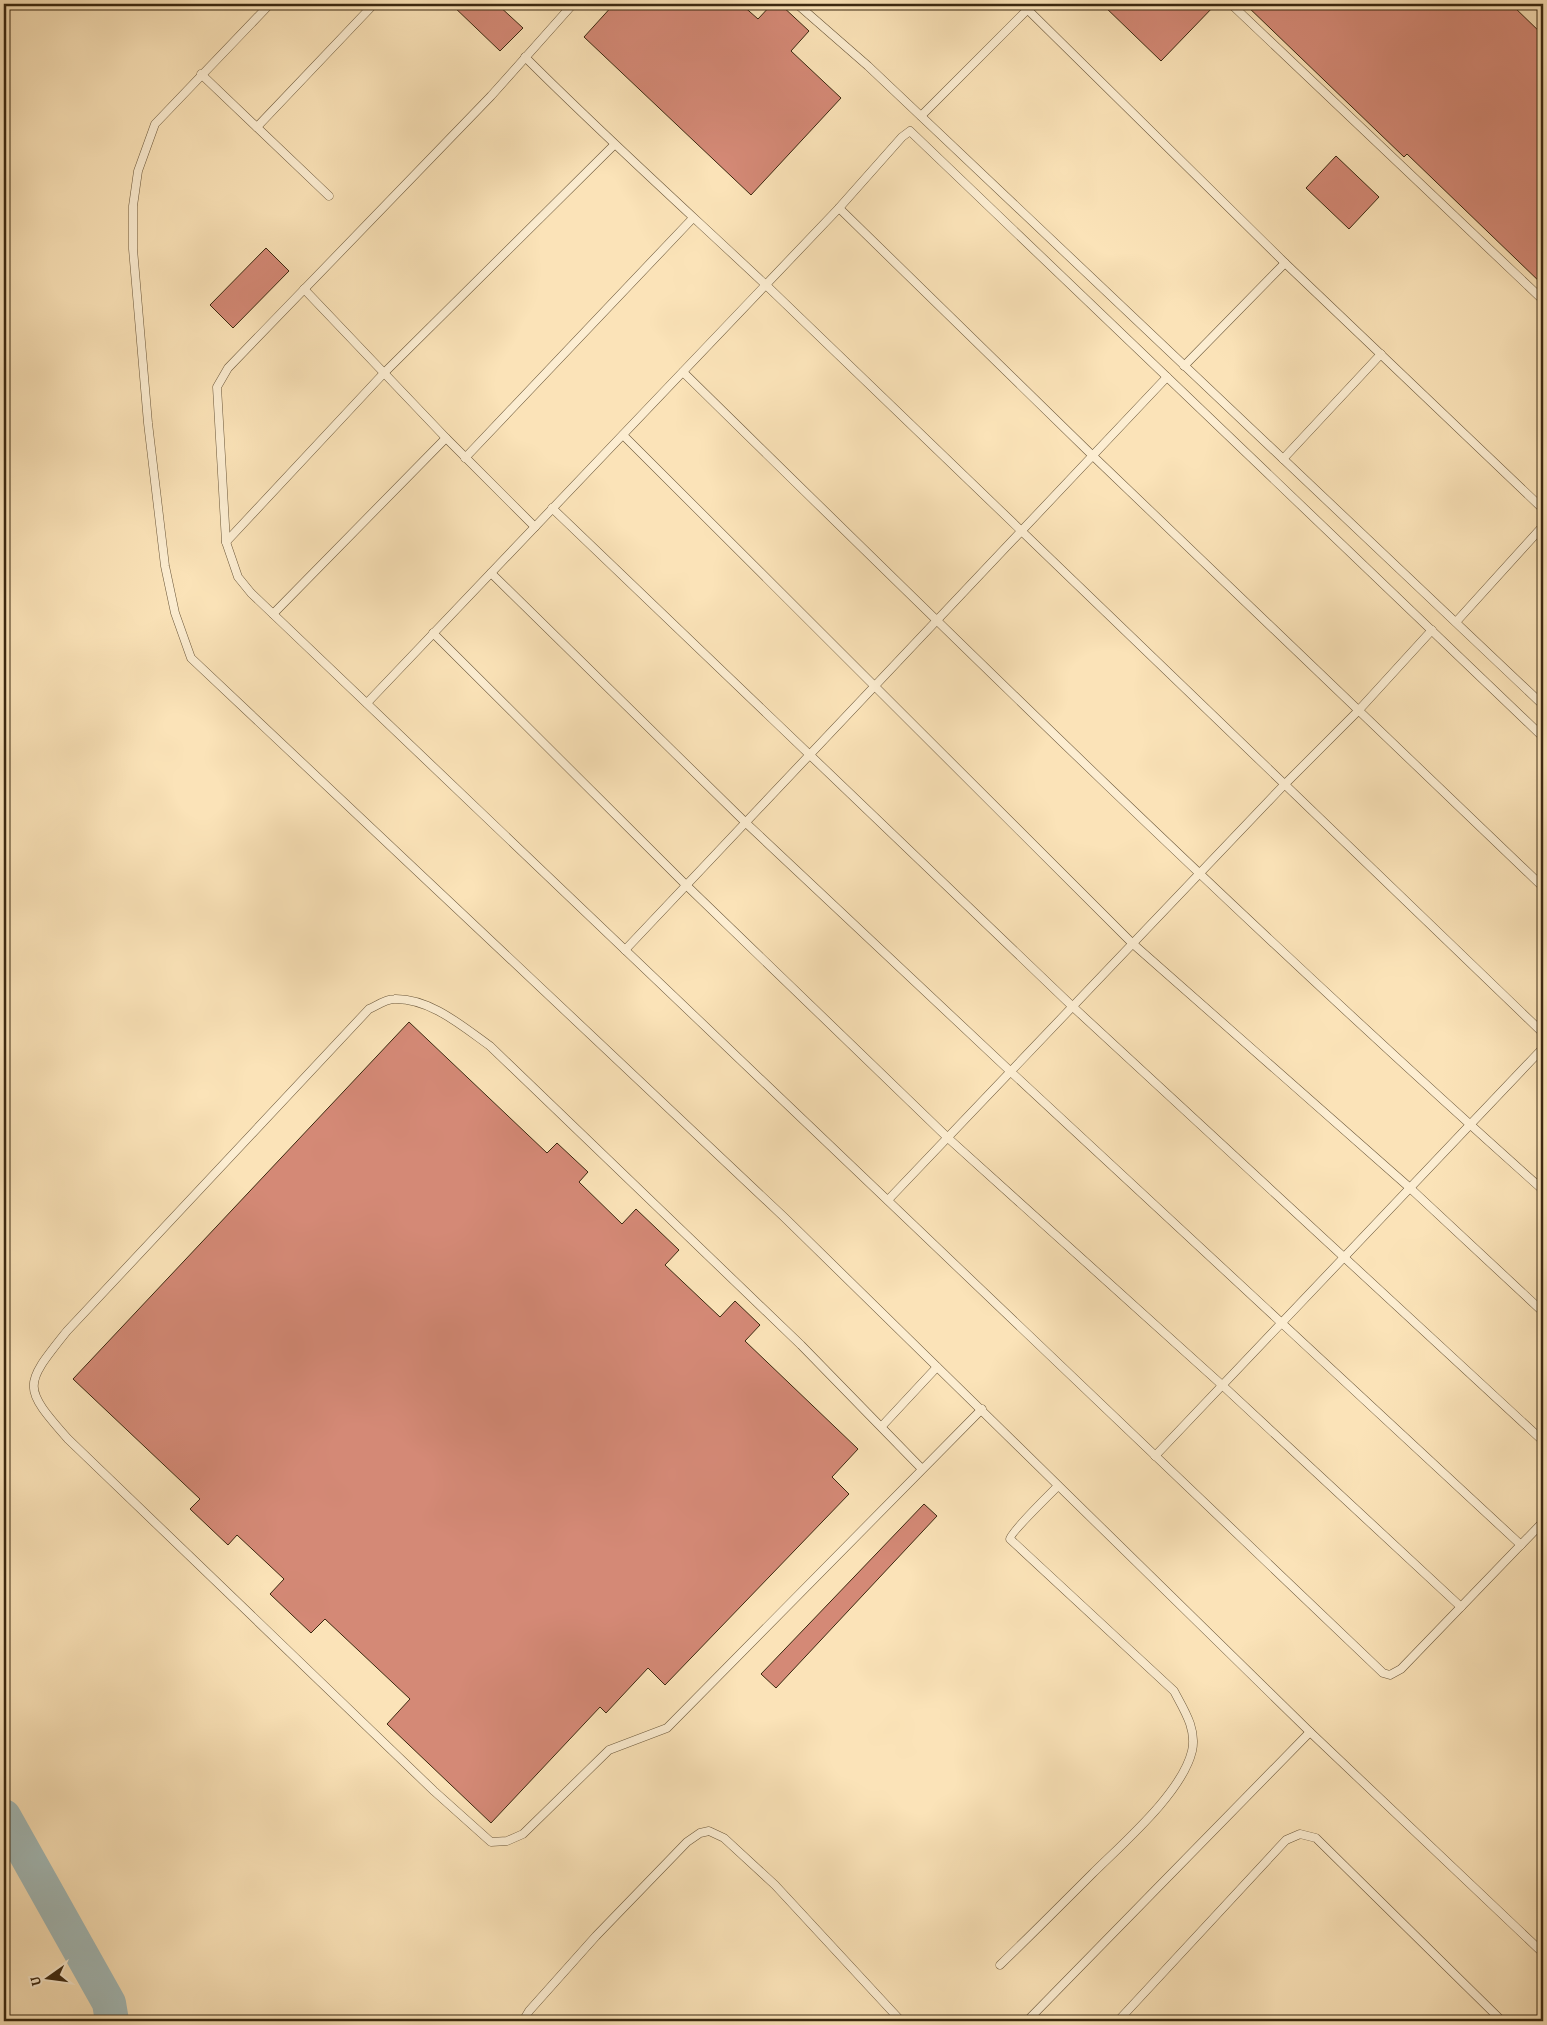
<svg xmlns="http://www.w3.org/2000/svg" width="1547" height="2025" font-family="Alegreya,serif">
<style>
.lines{fill:none;stroke-linecap:round;stroke-linejoin:round}
.river{stroke:#a3bbb9;stroke-width:34}
.building{fill:#d48976;stroke:#3b2810}
.lane-casing{stroke:#6b573a;stroke-width:9}
.lane{stroke:#fcedd1;stroke-width:8}
</style>
<rect width="100%" height="100%" fill="#fbe3b8"/>
<filter id="stains"><feTurbulence type="fractalNoise" baseFrequency=".004" numOctaves="4"/><feColorMatrix values="0 0 0 0 .2 0 0 0 0 .09 0 0 0 0 .02 0 0 0 .5 -.17"/></filter>
<radialGradient id="worn" r=".72"><stop offset=".6" stop-color="#630" stop-opacity="0"/><stop offset="1" stop-color="#630" stop-opacity=".3"/></radialGradient>
<g class="lines">
<path class="river" d="M4 1816 109 2003 112 2021"/>
</g>
<g class="building">
<path d="M451 4H497L523 28 500 51Z"/>
<path d="M614 4H741L758 19 772 4H780L809 31 791 51 841 98 751 195 584 37Z"/>
<path d="M1102 4H1216L1161 61Z"/>
<path d="M1245 4H1511L1543 35V285L1407 154 1404 157Z"/>
<path d="M1336 156 1379 197 1349 229 1306 188Z"/>
<path d="M266 248 289 271 233 328 210 305Z"/>
<path d="M409 1022 547 1153 557 1143 588 1172 579 1182 622 1224 636 1209 679 1250 665 1265 720 1317 735 1301 760 1325 745 1341 858 1449 832 1477 849 1494 665 1685 648 1668 606 1713 600 1707 491 1823 387 1724 410 1699 325 1619 311 1633 270 1594 284 1579 237 1535 228 1545 190 1509 200 1499 73 1379Z"/>
<path d="M924 1504 937 1516 776 1688 761 1674Z"/>
</g>
<g class="lines">
<g class="lane-casing">
<g id="lane">
<path d="M270 4 155 124 138 171 133 206V249L148 423 165 566 175 613 191 658 785 1218 1310 1732 1543 1953"/>
<path d="M573 4 491 96 228 368 217 387 226 542 238 577 251 593 1383 1673 1390 1675 1401 1669 1543 1522"/>
<path d="M797 4 868 66 1543 705"/>
<path d="M1022 4 1285 263 1543 509"/>
<path d="M1231 4 1543 300"/>
<path d="M525 57C604 136 686 210 767 286 1027 534 1283 786 1543 1033"/>
<path d="M201 74 329 196"/>
<path d="M921 116 1028 9"/>
<path d="M257 127 374 4"/>
<path d="M839 208 1093 456 1543 887"/>
<path d="M304 289 446 438"/>
<path d="M1184 366 1285 263"/>
<path d="M683 372C965 649 1248 927 1543 1190"/>
<path d="M623 435 1132 943 1410 1188 1543 1312"/>
<path d="M465 458 693 218"/>
<path d="M1283 459 1381 354"/>
<path d="M552 508 1072 1006 1543 1441"/>
<path d="M226 542 384 373 614 145"/>
<path d="M491 573 745 822 1010 1071 1521 1545"/>
<path d="M273 614 446 438 535 527"/>
<path d="M1456 622 1543 526"/>
<path d="M433 633 686 885 948 1138 1222 1385 1461 1607"/>
<path d="M367 703 839 208 902 137 910 131 1543 737"/>
<path d="M625 950 1167 377"/>
<path d="M888 1200 1283 786 1358 711 1432 630"/>
<path d="M882 1426 937 1367"/>
<path d="M1155 1456 1543 1048"/>
<path d="M922 1469 801 1345 490 1046C462 1026 430 998 394 999 386 999 376 1006 369 1009L67 1331C24 1385 21 1386 68 1439L434 1791 491 1842 507 1841 523 1834 609 1750 667 1728 982 1409"/>
<path d="M1000 1965C1031 1935 1061 1905 1092 1874 1122 1844 1182 1793 1192 1751 1197 1729 1184 1710 1174 1691L1010 1539C1010 1533 1050 1494 1058 1486"/>
<path d="M523 2021 529 2011 596 1936 687 1842 700 1833 709 1831 724 1838 775 1885 901 2021"/>
<path d="M1027 2021 1310 1732"/>
<path d="M1118 2021 1286 1840 1300 1834 1316 1838 1502 2021"/>
</g>
</g>
<use href="#lane" class="lane"/>
</g>
<rect width="1547" height="2025" fill="none" stroke="#fbe3b8" stroke-width="20"/>
<rect x="5" y="5" width="1537" height="2015" fill="none" stroke="#3b2810" stroke-width="2.5"/>
<rect x="10" y="10" width="1527" height="2005" fill="none" stroke="#3b2810"/>
<g transform="translate(48 1978) rotate(256)" stroke="#fcedd1" stroke-width="4" paint-order="stroke">
<path d="M0-4L9 19L0 12L-9 19Z" fill="#3b2810"/>
<text y="-8" font-size="14" font-weight="bold" text-anchor="middle" fill="#3b2810">U</text>
</g>
<rect width="100%" height="100%" filter="url(#stains)"/>
<rect width="100%" height="100%" fill="url(#worn)"/>
</svg>
